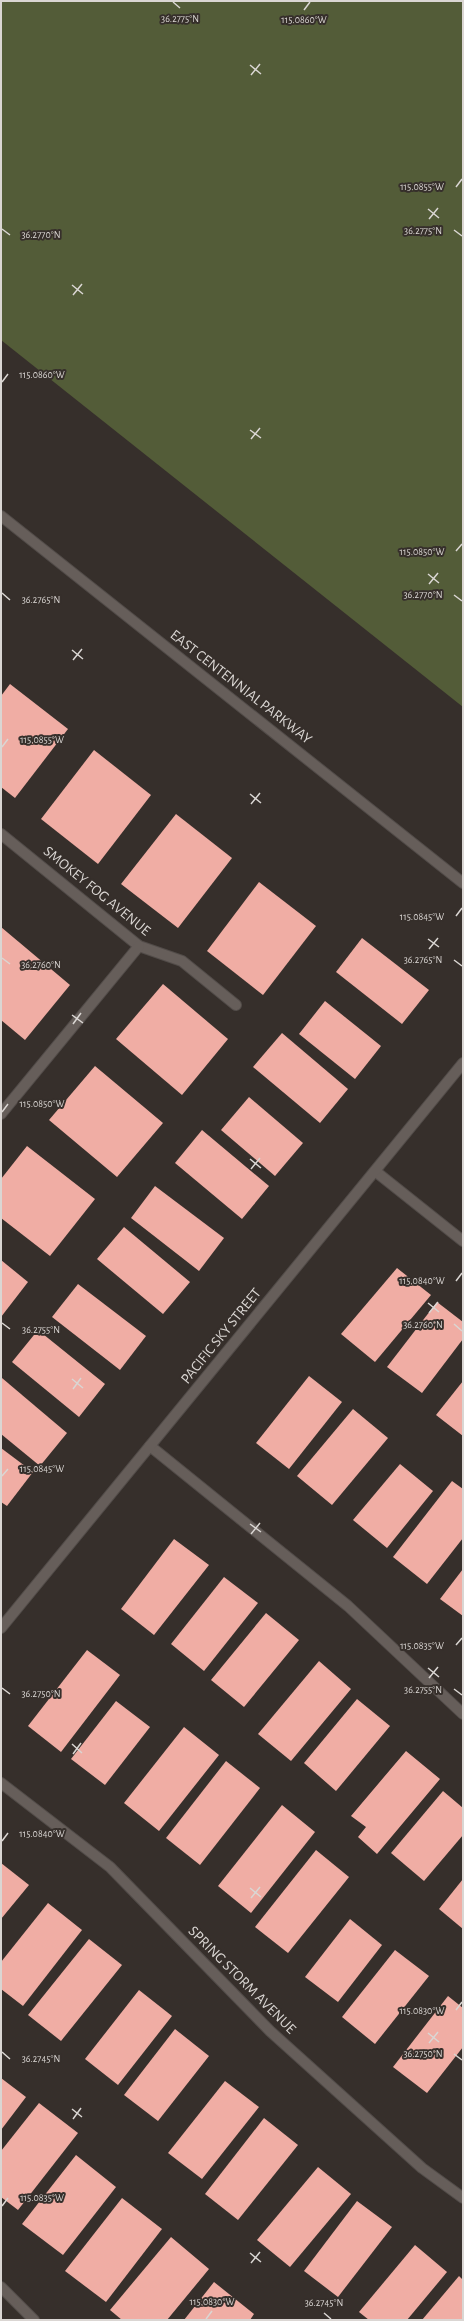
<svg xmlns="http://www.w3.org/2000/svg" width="464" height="2321" font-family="'Alegreya Sans',sans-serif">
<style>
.green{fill:#535c38}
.building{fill:#f0ada4}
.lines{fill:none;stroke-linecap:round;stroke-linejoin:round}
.minor-casing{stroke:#524c49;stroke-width:12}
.secondary-casing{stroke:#524c49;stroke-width:12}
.minor{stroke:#665e5a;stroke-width:10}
.secondary{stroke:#665e5a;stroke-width:10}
.ticks{fill:none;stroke:#dad6d3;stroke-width:1.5}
.labels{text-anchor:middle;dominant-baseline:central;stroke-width:4;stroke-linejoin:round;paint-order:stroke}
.street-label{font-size:15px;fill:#dad6d3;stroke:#362f2b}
.ticks-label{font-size:10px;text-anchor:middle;fill:#dad6d3;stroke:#362f2b;stroke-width:4;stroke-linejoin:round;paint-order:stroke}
</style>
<rect width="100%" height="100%" fill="#362f2b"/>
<path class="green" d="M1 1H463V707L1 340Z"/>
<g class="building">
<path d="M10 684 68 729 15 798 1 787V696Z"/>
<path d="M94 750 151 795 98 864 41 819Z"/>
<path d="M176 814 232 858 178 928 121 884Z"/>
<path d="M259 882 316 926 263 995 207 951Z"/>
<path d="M1 927 70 985 25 1040 1 1020Z"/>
<path d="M362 938 429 990 402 1024 336 972Z"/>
<path d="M163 984 228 1039 182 1095 116 1039Z"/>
<path d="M325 1001 381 1046 355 1079 299 1034Z"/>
<path d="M282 1033 348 1089 320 1123 253 1067Z"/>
<path d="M95 1066 163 1123 117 1177 49 1120Z"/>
<path d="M249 1097 303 1143 275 1176 221 1130Z"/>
<path d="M202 1130 269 1186 242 1219 175 1163Z"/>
<path d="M27 1146 95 1199 50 1256 1 1218V1179Z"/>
<path d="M155 1186 224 1238 199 1271 131 1218Z"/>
<path d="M124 1227 190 1282 163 1314 97 1259Z"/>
<path d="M1 1260 28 1282 1 1317Z"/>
<path d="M397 1268 431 1295 375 1362 341 1334Z"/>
<path d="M78 1284 146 1336 120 1370 52 1317Z"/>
<path d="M437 1302 463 1322V1339L422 1393 387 1367Z"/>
<path d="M38 1330 105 1384 79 1417 12 1362Z"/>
<path d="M309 1376 342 1402 289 1469 256 1443Z"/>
<path d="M2 1378 67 1433 40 1466 1 1434Z"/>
<path d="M463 1381V1436L436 1415Z"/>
<path d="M353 1409 388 1438 332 1505 297 1476Z"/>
<path d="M1 1448 33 1472 7 1506 1 1502Z"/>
<path d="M400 1464 433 1491 387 1548 353 1520Z"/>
<path d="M452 1481 463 1489V1538L427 1584 393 1557Z"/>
<path d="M174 1539 209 1565 154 1635 121 1609Z"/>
<path d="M463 1569V1616L440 1599Z"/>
<path d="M224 1577 258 1603 204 1671 171 1644Z"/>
<path d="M266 1613 299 1640 244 1707 211 1680Z"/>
<path d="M87 1650 120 1675 61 1752 28 1726Z"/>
<path d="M319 1661 351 1689 291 1761 258 1734Z"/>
<path d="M357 1699 390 1726 336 1791 304 1763Z"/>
<path d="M116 1701 150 1727 105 1785 71 1759Z"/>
<path d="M184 1727 219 1755 159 1831 124 1803Z"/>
<path d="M406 1751 440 1779 377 1854 358 1837 366 1827 351 1816Z"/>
<path d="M226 1761 260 1788 200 1865 166 1838Z"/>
<path d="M443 1791 463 1808V1835L424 1881 391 1853Z"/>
<path d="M282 1805 315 1832 251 1913 218 1886Z"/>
<path d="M316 1850 349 1877 288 1953 255 1927Z"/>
<path d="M1 1863 29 1885 1 1919Z"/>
<path d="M463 1879V1929L439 1909Z"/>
<path d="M48 1903 82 1930 23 2006 1 1989V1962Z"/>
<path d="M350 1919 382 1945 338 2002 305 1977Z"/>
<path d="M89 1939 122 1965 61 2041 28 2015Z"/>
<path d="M395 1950 429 1976 375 2044 342 2017Z"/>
<path d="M139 1990 172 2016 118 2085 85 2059Z"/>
<path d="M448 1996 463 2008V2047L427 2093 393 2067Z"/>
<path d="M175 2029 209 2056 158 2121 124 2095Z"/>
<path d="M1 2078 26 2097 1 2130Z"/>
<path d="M225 2081 259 2107 202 2179 168 2153Z"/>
<path d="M39 2103 78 2133 18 2210 1 2197V2151Z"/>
<path d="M264 2118 298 2145 238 2220 205 2194Z"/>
<path d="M76 2155 116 2187 63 2255 22 2224Z"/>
<path d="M318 2167 351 2194 290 2267 257 2240Z"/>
<path d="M122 2198 162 2229 106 2302 65 2271Z"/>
<path d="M357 2201 392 2227 338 2297 304 2271Z"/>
<path d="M171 2237 209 2269 167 2320H122L110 2310Z"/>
<path d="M415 2245 447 2272 407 2320H369L359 2312Z"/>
<path d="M459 2276 463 2280V2320H422Z"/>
<path d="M214 2282 254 2314 250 2320H184Z"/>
</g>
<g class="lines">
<g class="minor-casing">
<g id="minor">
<path d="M1 834 139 946 182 961 236 1005"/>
<path d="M1 1114 139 946"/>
<path d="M375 1171 463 1241"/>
<path d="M150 1446 348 1606 463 1714"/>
<path d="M1 1628 463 1063"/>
<path d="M1 1783 110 1867 270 2031 422 2168 463 2198"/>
<path d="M1 2287 34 2320"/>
</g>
</g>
<g class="secondary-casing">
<path id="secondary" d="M1 516 463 883"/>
</g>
<use href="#minor" class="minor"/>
<use href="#secondary" class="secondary"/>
</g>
<path class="ticks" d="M173 2 180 8M304 10 310 2M250 65 261 74M251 75 260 64M456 187 462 179M428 209 439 218M429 219 438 208M2 229 10 235M454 230 462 236M72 285 83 294M73 295 82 284M2 382 8 374M250 430 261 438M251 439 260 428M456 551 462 544M428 574 439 583M429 584 438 573M2 593 10 600M454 595 462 601M72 650 83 659M73 660 82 649M2 747 8 739M250 794 261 803M251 804 260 793M456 916 462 908M428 939 439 947M429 949 438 938M2 958 10 964M454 960 462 966M72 1015 83 1023M73 1024 81 1013M2 1112 8 1104M250 1159 261 1168M251 1169 260 1158M456 1281 462 1273M428 1303 439 1312M429 1313 438 1302M2 1323 10 1329M454 1324 462 1331M72 1379 83 1388M73 1389 81 1378M2 1476 8 1469M250 1524 261 1532M251 1534 260 1523M456 1645 462 1638M428 1668 439 1677M429 1678 438 1667M2 1688 10 1694M454 1689 462 1695M72 1744 82 1753M73 1754 81 1743M2 1841 8 1833M250 1888 261 1897M251 1898 260 1887M456 2010 462 2002M428 2033 439 2042M429 2043 438 2032M2 2052 10 2059M454 2054 462 2060M72 2109 82 2117M73 2119 81 2108M2 2206 8 2198M250 2253 261 2262M251 2263 260 2252M324 2313 331 2319M206 2319 212 2311"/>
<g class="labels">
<g class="street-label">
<text transform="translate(241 687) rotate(38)">EAST CENTENNIAL PARKWAY</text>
<text transform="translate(97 891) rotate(39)">SMOKEY FOG AVENUE</text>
<text transform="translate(221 1336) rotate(-51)">PACIFIC SKY STREET</text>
<text transform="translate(242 1980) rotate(45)">SPRING STORM AVENUE</text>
</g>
</g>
<g class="ticks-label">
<text x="180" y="22">36.2775°N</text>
<text x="304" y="23">115.0860°W</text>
<text x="422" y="190">115.0855°W</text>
<text x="423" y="234">36.2775°N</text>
<text x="41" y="238">36.2770°N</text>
<text x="42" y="378">115.0860°W</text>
<text x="422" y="555">115.0850°W</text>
<text x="423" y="598">36.2770°N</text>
<text x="41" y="603">36.2765°N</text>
<text x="42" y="743">115.0855°W</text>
<text x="422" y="920">115.0845°W</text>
<text x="423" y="963">36.2765°N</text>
<text x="41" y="968">36.2760°N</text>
<text x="42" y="1107">115.0850°W</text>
<text x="422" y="1284">115.0840°W</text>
<text x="423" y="1328">36.2760°N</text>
<text x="41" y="1333">36.2755°N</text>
<text x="42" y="1472">115.0845°W</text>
<text x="422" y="1649">115.0835°W</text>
<text x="423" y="1693">36.2755°N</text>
<text x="41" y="1697">36.2750°N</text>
<text x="42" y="1837">115.0840°W</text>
<text x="422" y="2014">115.0830°W</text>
<text x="423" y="2057">36.2750°N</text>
<text x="41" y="2062">36.2745°N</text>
<text x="42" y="2201">115.0835°W</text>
<text x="212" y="2305">115.0830°W</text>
<text x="324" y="2306">36.2745°N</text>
</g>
<rect width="464" height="2321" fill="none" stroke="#dad6d3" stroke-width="4"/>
</svg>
